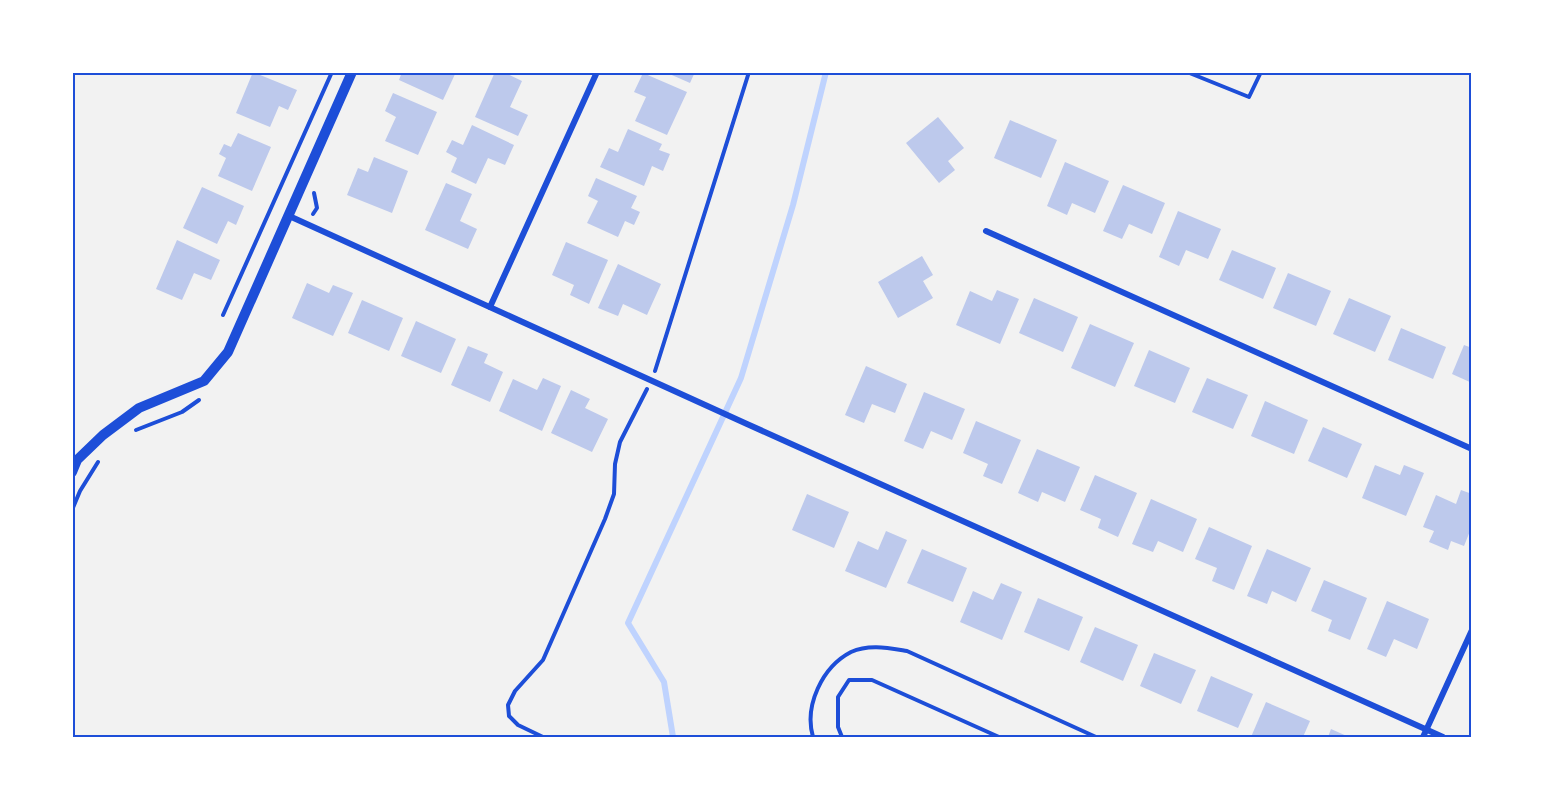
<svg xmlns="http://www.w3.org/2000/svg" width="1544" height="809" font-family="'Space Grotesk',sans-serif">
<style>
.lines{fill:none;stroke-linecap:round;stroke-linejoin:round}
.stream{stroke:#bfd3fe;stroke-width:6}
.building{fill:#bdc9ec}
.path{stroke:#1d4ed8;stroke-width:4}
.service{stroke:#1d4ed8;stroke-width:4}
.minor{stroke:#1d4ed8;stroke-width:6}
.tertiary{stroke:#1d4ed8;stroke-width:10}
.neatline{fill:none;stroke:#1d4ed8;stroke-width:2}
</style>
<rect width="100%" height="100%" fill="#f2f2f2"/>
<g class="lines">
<path class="stream" d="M673 737 664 682 628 623 741 378 793 205 826 72"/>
</g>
<g class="building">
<path d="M253 72 297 90 288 110 279 106 270 127 236 113Z"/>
<path d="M402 72H456L443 100 399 80Z"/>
<path d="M495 72H503L522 81 510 107 528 115 518 136 475 117Z"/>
<path d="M665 72H695L690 83Z"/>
<path d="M643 73 687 92 667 135 635 121 646 97 634 92Z"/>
<path d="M393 93 437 112 418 155 385 141 396 117 385 111Z"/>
<path d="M938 117 964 148 948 161 955 170 939 183 906 143Z"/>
<path d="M1010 120 1057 140 1041 178 994 158Z"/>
<path d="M472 125 514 145 505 165 488 158 476 184 451 172 457 158 446 152 452 140 463 145Z"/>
<path d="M628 129 662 144 659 150 670 154 663 171 652 166 644 186 600 167 609 148 618 152Z"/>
<path d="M238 133 271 147 252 191 218 176 226 158 219 154 224 144 231 147Z"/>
<path d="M374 157 408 171 392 213 347 195 358 168 368 172Z"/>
<path d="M1065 162 1109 181 1095 213 1072 203 1067 215 1047 206Z"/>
<path d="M596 178 637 196 631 208 640 212 634 225 625 221 618 237 587 223 598 201 588 196Z"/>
<path d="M446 183 472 194 460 221 477 229 468 249 425 230Z"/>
<path d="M1123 185 1165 203 1152 234 1129 224 1122 239 1103 231Z"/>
<path d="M202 187 244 206 236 225 228 221 217 244 183 228Z"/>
<path d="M1178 211 1221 229 1208 259 1186 250 1179 266 1159 257Z"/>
<path d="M177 240 220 260 211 280 194 273 182 300 156 289Z"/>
<path d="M566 242 608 260 589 304 570 295 574 285 552 275Z"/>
<path d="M1232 250 1276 268 1263 299 1219 280Z"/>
<path d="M922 256 933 275 923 281 933 298 898 318 878 282Z"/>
<path d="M618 264 661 284 647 315 623 304 618 316 598 308Z"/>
<path d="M1288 273 1331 291 1316 326 1273 308Z"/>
<path d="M307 283 329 293 333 285 353 293 333 336 292 318Z"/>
<path d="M997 290 1019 299 1000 344 956 325 970 291 992 301Z"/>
<path d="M1034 298 1078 317 1063 352 1019 333Z"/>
<path d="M1349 298 1391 316 1375 352 1333 334Z"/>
<path d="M362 300 403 318 389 351 348 333Z"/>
<path d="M416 321 456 339 441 373 401 356Z"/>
<path d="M1090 324 1134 343 1115 387 1071 368Z"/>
<path d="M1401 328 1446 347 1433 379 1388 360Z"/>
<path d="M1464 345 1472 348V383L1452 374Z"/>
<path d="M468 346 488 354 484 363 503 372 490 402 451 385Z"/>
<path d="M1149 350 1190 368 1175 403 1134 386Z"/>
<path d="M866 366 907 384 895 413 872 404 864 423 845 415Z"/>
<path d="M543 378 561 386 542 431 499 411 513 379 537 390Z"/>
<path d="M1207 378 1248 395 1233 429 1192 412Z"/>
<path d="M571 390 590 399 585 408 608 419 592 452 551 433Z"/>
<path d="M924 392 965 409 952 440 931 431 923 449 904 441Z"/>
<path d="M1265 401 1308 420 1294 454 1251 436Z"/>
<path d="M976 421 1021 440 1002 484 983 476 988 464 963 453Z"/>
<path d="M1323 427 1362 444 1347 478 1308 461Z"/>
<path d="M1037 449 1080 467 1065 502 1042 492 1038 502 1018 493Z"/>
<path d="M1375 465 1400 475 1404 465 1424 473 1406 516 1362 498Z"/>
<path d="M1095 475 1137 493 1118 537 1098 528 1101 519 1080 510Z"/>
<path d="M1461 490 1472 494V526L1464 546 1451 541 1448 550 1429 542 1434 531 1423 527 1436 495 1456 504Z"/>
<path d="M807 494 849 512 834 548 792 530Z"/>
<path d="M1151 499 1197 519 1183 552 1158 541 1153 552 1132 544Z"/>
<path d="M1209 527 1252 546 1234 590 1212 581 1217 568 1195 559Z"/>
<path d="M886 531 907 540 886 588 845 571 858 541 878 550Z"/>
<path d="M922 549 967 568 953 602 907 583Z"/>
<path d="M1267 549 1311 568 1296 602 1272 591 1267 604 1247 596Z"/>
<path d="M1324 580 1367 598 1350 640 1328 631 1332 620 1311 611Z"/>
<path d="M1001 583 1022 592 1002 640 960 622 973 591 993 600Z"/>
<path d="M1038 598 1083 617 1069 651 1024 632Z"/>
<path d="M1387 601 1429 619 1417 649 1394 639 1386 657 1367 649Z"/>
<path d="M1095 627 1138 645 1123 681 1080 662Z"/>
<path d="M1154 653 1196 670 1181 704 1140 686Z"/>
<path d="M1211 676 1253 694 1238 728 1197 711Z"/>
<path d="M1266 702 1310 721 1303 737H1251Z"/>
<path d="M1331 729 1349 737H1328Z"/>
</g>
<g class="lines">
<g class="path">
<path d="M313 214 317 208 314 193"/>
<path d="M223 315 332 72"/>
<path d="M655 371 749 72"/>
<path d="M136 430 182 412 199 400"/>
<path d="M72 510 80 491 98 462"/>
<path d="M543 737 518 725 509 716 508 705 515 691 543 660 605 519 614 494 615 464 620 442 647 389"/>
<path d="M813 737C804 706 822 667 851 652 869 644 888 648 907 651L1096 737"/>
</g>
<g class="service">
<path d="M1187 72 1249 97 1261 72"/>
<path d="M842 737 838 727V697L849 680H872L999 737"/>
</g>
<g class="minor">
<path d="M287 215 747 424 1443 737"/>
<path d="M986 231 1472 449"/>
<path d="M490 307 597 72"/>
<path d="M1423 737 1472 630"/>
</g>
<path class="tertiary" d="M72 472 77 460 103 435 139 408 204 381 228 352 352 72"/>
</g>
<rect width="1544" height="809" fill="none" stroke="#ffffff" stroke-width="147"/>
<rect x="74" y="74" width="1396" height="662" class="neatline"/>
</svg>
